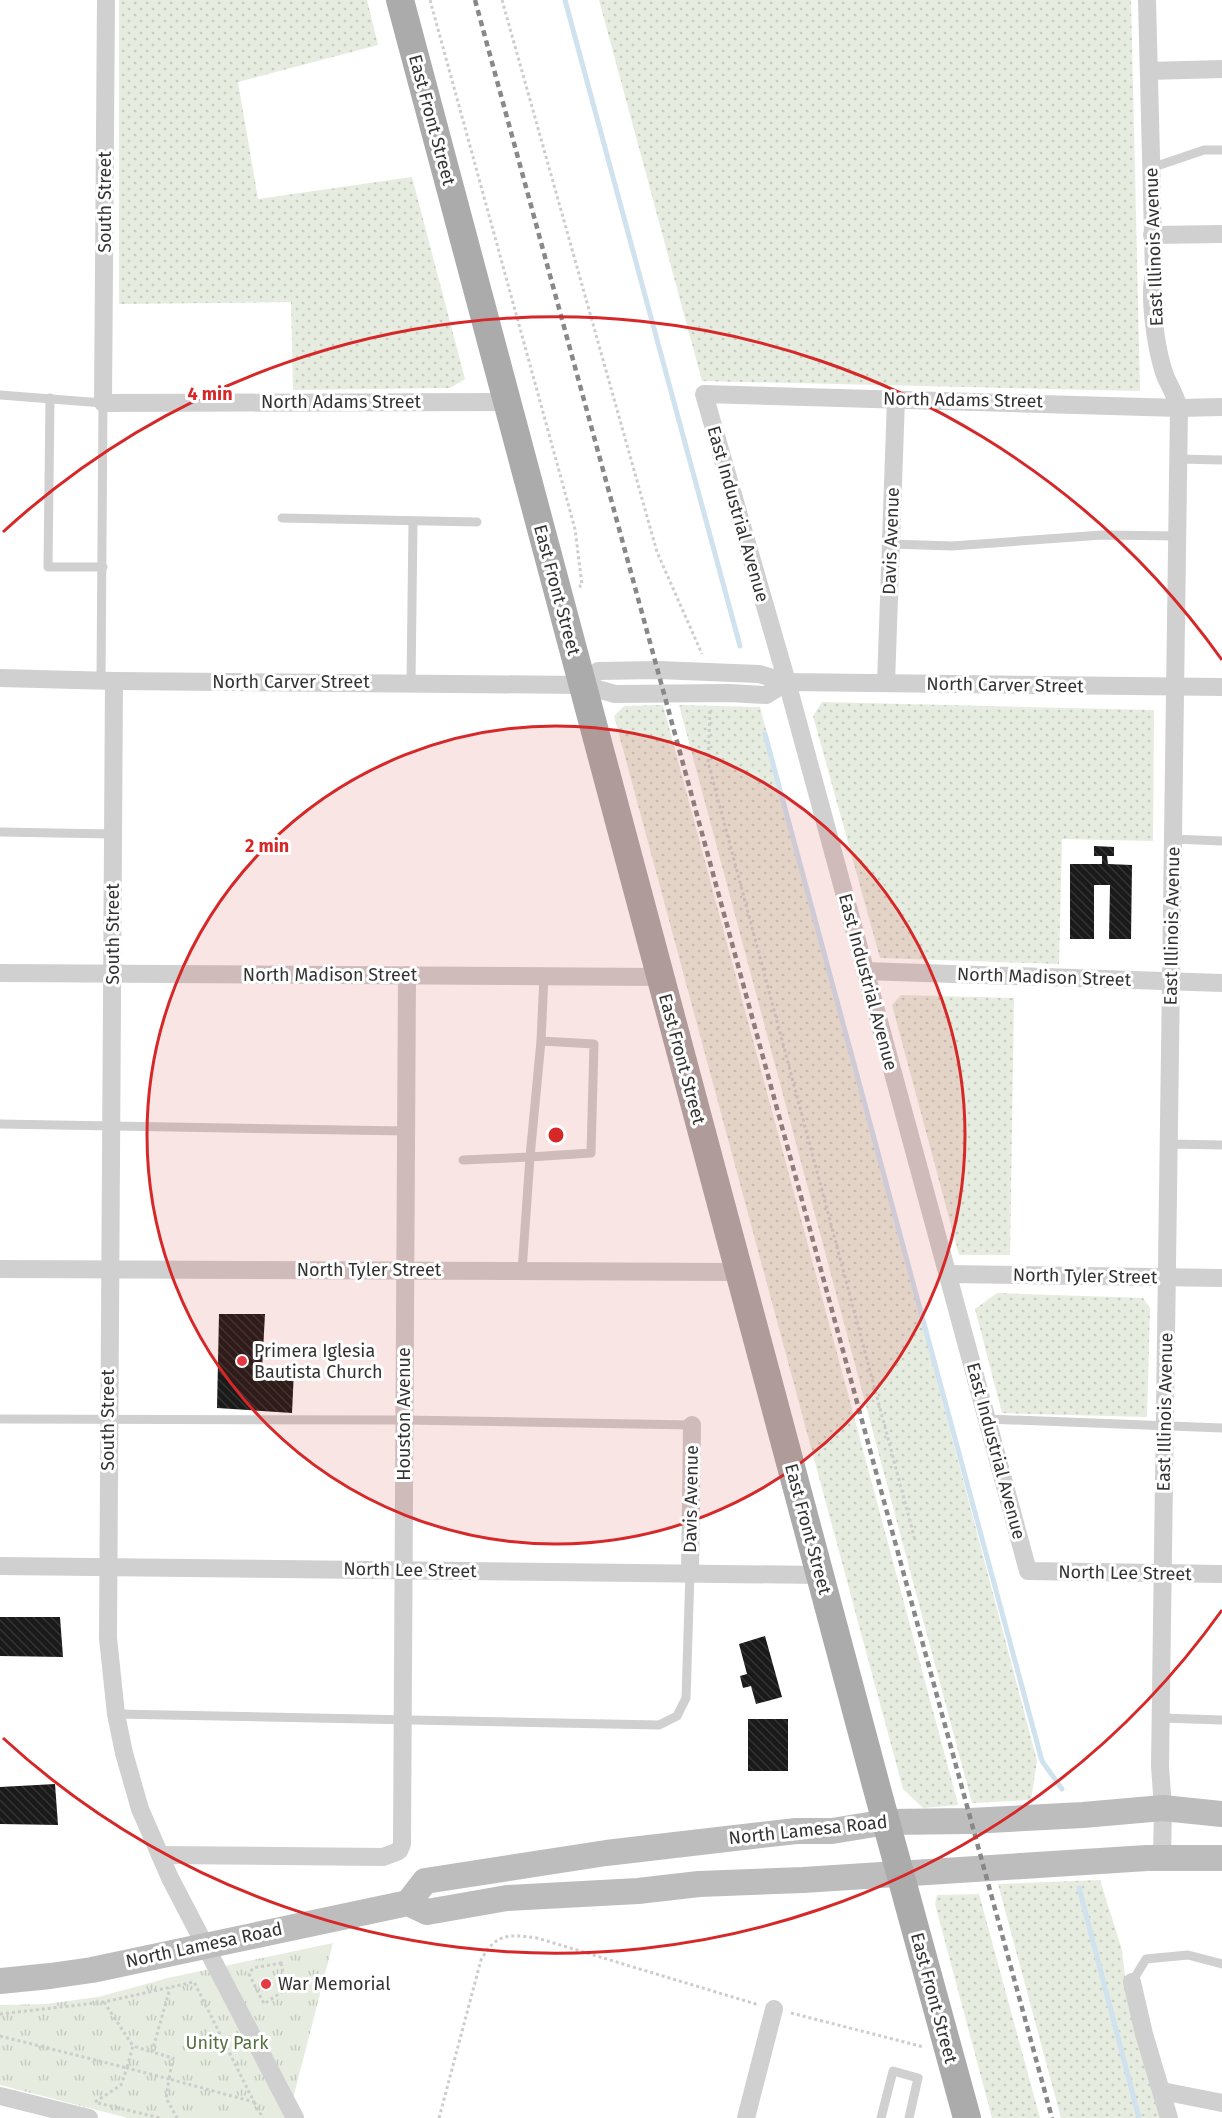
<svg xmlns="http://www.w3.org/2000/svg" width="1222" height="2118" font-family="'Fira Sans',sans-serif">
<style>
.grass{fill:url(#grass-dots)}
.park{fill:url(#park-tufts)}
.lines{fill:none;stroke-linecap:round;stroke-linejoin:round}
.stream{stroke:#cfe2ee;stroke-width:5}
.building{fill:url(#building-back-hatch)}
.path{stroke:#cdcdcd;stroke-width:3;stroke-dasharray:3 3;stroke-linecap:butt}
.service{stroke:#d0d0d0;stroke-width:9}
.minor{stroke:#d0d0d0;stroke-width:18}
.secondary{stroke:#bdbdbd;stroke-width:26}
.primary{stroke:#ababab;stroke-width:28}
.rail{stroke:#888;stroke-width:4.5;stroke-dasharray:6 4.5;stroke-linecap:butt}
.ring{fill:none;stroke:#d62828;stroke-width:3}
.poi-dot{fill:#e63946;stroke:#fff;stroke-width:2}
.labels{text-anchor:middle;dominant-baseline:central;stroke-width:6;stroke-linejoin:round;paint-order:stroke}
.street-label{font-size:18px;fill:#333;stroke:#fff}
.poi-label{font-size:18px;fill:#333;stroke:#fff;text-anchor:start}
.park-label{font-size:18px;fill:#56703f;stroke:#fff}
.centre{fill:#d62828;stroke:#fff;stroke-width:3}
.ring-label{font-size:18px;text-anchor:middle;font-weight:bold;fill:#d62828;stroke:#fff;stroke-width:6;stroke-linejoin:round;paint-order:stroke}
</style>
<defs>
<pattern id="grass-dots" width="8" height="8" patternUnits="userSpaceOnUse" patternTransform="scale(1.5)"><rect width="8" height="8" fill="#e6ecdf"/><path d="M2 2h.1M6 6h.1" fill="none" stroke="#c6cbc0" stroke-width="1.8" stroke-linecap="round"/></pattern>
<pattern id="park-tufts" width="24" height="20" patternUnits="userSpaceOnUse" patternTransform="scale(1.5)"><rect width="24" height="20" fill="#e6ecdf"/><path d="M3 7l-1-3M5 7V3M7 7l1-3M15 17l-1-3M17 17v-4M19 17l1-3" fill="none" stroke="#c6cbc0"/></pattern>
<pattern id="building-back-hatch" width="6" height="6" patternUnits="userSpaceOnUse" patternTransform="scale(1.5)"><rect width="6" height="6" fill="#1a1a1a"/><path d="M-1 5l2 2M0 0l6 6M5-1l2 2" fill="none" stroke="#333"/></pattern>
</defs>
<rect width="100%" height="100%" fill="#fff"/>
<g class="grass">
<path d="M119 0H367L378 45 238 82 258 199 412 177 465 379 450 388 293 390 291 302 119 304Z"/>
<path d="M599 0H1131L1140 391 702 381Z"/>
<path d="M822 702 1154 710 1153 841 1062 839 1059 964 880 958 813 716Z"/>
<path d="M663 705 958 1804V1805L923 1808 903 1789 614 716 624 706Z"/>
<path d="M679 705 760 707 1037 1761 1031 1800 972 1803Z"/>
<path d="M901 995 1014 998 1010 1255H959L892 1005Z"/>
<path d="M997 1293 1143 1298 1150 1308 1147 1417 1002 1413 975 1309Z"/>
<path d="M1100 1880 1122 1950 1126 1984 1160 2118H1061L998 1884Z"/>
<path d="M979 1894 1040 2118H992L935 1904 937 1895Z"/>
</g>
<path class="park" d="M333 1943 288 2118H128L0 2085V2005L46 2004 98 1997 168 1978Z"/>
<g class="lines">
<g class="stream">
<path d="M565 0 740 646"/>
<path d="M765 734 1042 1761 1062 1789"/>
<path d="M1079 1888 1139 2118"/>
</g>
</g>
<g class="building">
<path d="M1094 846 1114 847V856H1107L1108 864 1132 865 1131 939H1109L1110 885H1094V939H1070V864H1102V856H1094Z"/>
<path d="M219 1314H265L262 1370H294L292 1413 217 1408Z"/>
<path d="M0 1617H60L63 1657 0 1656Z"/>
<path d="M765 1636 782 1697 756 1704 751 1686 743 1688 740 1676 747 1674 739 1644Z"/>
<rect x="748" y="1719" width="40" height="52"/>
<path d="M55 1784 58 1825 0 1824V1787Z"/>
</g>
<g class="lines">
<g class="path">
<path d="M430 0 575 529 582 585 579 587"/>
<path d="M502 0 657 552 702 654"/>
<path d="M710 711 708 762 915 1540"/>
<path d="M281 1963 286 1989 264 2004 249 1974 253 1968Z"/>
<path d="M104 2002 133 2046"/>
<path d="M791 2013 924 2047"/>
<path d="M0 2014 104 2002 194 1982 254 2102 169 2079 173 2058 152 2052 170 1988"/>
<path d="M0 2036 127 2068 133 2046 152 2052"/>
<path d="M95 2102 121 2085 127 2068 169 2079 166 2098 177 2118"/>
<path d="M254 2102 263 2118"/>
<path d="M98 2103 160 2118"/>
<path d="M439 2118 481 1960C496 1933 509 1934 537 1938L759 2005"/>
</g>
<g class="service">
<path d="M1151 168 1204 150H1222"/>
<path d="M0 395 103 403 101 681"/>
<path d="M50 398 48 567H103"/>
<path d="M1178 459 1222 460"/>
<path d="M282 518 477 522"/>
<path d="M891 544 952 546 1102 535 1177 536"/>
<path d="M411 683 413 522"/>
<path d="M0 832 113 834"/>
<path d="M1173 839 1222 841"/>
<path d="M541 1041 594 1044 591 1153 530 1157 541 1041 544 976"/>
<path d="M0 1124 406 1131"/>
<path d="M1169 1144 1222 1145"/>
<path d="M463 1160 530 1157 522 1271"/>
<path d="M0 1419 404 1420 692 1425"/>
<path d="M987 1419 1222 1428"/>
<path d="M116 1714 659 1725 677 1716 686 1698 690 1572"/>
<path d="M1161 1718 1222 1720"/>
<path d="M1132 1982 1146 1959 1188 1955 1222 1964"/>
<path d="M881 2118 893 2071 918 2078 909 2118"/>
</g>
<g class="minor">
<path d="M106 0 103 403 506 402"/>
<path d="M1147 0 1154 274C1148 298 1157 355 1166 378 1171 388 1176 397 1179 408L1160 1766 1163 1808 1162 1857"/>
<path d="M1149 71 1222 69"/>
<path d="M1152 235 1222 234"/>
<path d="M1222 407 1179 408 704 394 787 682 1028 1571 1222 1574"/>
<path d="M0 678 114 681 583 685 615 694 729 693 766 695 787 682"/>
<path d="M114 681 108 1638 116 1714 124 1753 140 1809 170 1878 295 2118"/>
<path d="M886 683 896 399"/>
<path d="M583 685 598 671 658 670 759 674 787 682 1222 687"/>
<path d="M865 971 1222 983"/>
<path d="M0 973 660 977"/>
<path d="M0 1269 739 1272"/>
<path d="M948 1274 1222 1278"/>
<path d="M0 1566 820 1575"/>
<path d="M690 1572 692 1425"/>
<path d="M160 1855 383 1857 399 1851 402 1844 407 975"/>
<path d="M1132 1982 1144 2034 1169 2118"/>
<path d="M1162 2091 1222 2103"/>
<path d="M0 2096 89 2118"/>
<path d="M746 2118 774 2009"/>
</g>
<g class="secondary">
<path d="M408 1903 425 1881 606 1853 796 1831H832L887 1822 970 1821 1083 1815 1163 1808 1222 1814"/>
<path d="M0 1981 50 1976 92 1970 408 1903 427 1912 507 1898 638 1891 699 1884 803 1880 1147 1858H1222"/>
</g>
<path class="primary" d="M400 0 877 1789 967 2118"/>
<path class="rail" d="M475 0 1052 2118"/>
</g>
<circle cx="556" cy="1135" r="409" fill="#d62828" fill-opacity=".12"/>
<g class="ring">
<circle cx="556" cy="1135" r="409"/>
<path d="M1222 1610A818 818 0 0 1 3 1738M3 532A818 818 0 0 1 1222 660"/>
</g>
<g class="poi-dot">
<circle cx="242" cy="1361" r="6"/>
<circle cx="266" cy="1984" r="6"/>
</g>
<g class="labels">
<g class="street-label">
<text transform="translate(432 120) rotate(75)">East Front Street</text>
<text transform="translate(105 202) rotate(-90)">South Street</text>
<text transform="translate(1154 247) rotate(-92)">East Illinois Avenue</text>
<text transform="translate(963 400) rotate(1)">North Adams Street</text>
<text x="341" y="402">North Adams Street</text>
<text transform="translate(738 514) rotate(74)">East Industrial Avenue</text>
<text transform="translate(891 541) rotate(-88)">Davis Avenue</text>
<text transform="translate(557 590) rotate(75)">East Front Street</text>
<text x="291" y="682">North Carver Street</text>
<text transform="translate(1005 685) rotate(1)">North Carver Street</text>
<text transform="translate(1172 926) rotate(-89)">East Illinois Avenue</text>
<text transform="translate(113 934) rotate(-90)">South Street</text>
<text x="330" y="975">North Madison Street</text>
<text transform="translate(1044 977) rotate(2)">North Madison Street</text>
<text transform="translate(868 982) rotate(75)">East Industrial Avenue</text>
<text transform="translate(682 1059) rotate(75)">East Front Street</text>
<text x="369" y="1270">North Tyler Street</text>
<text transform="translate(1085 1276) rotate(1)">North Tyler Street</text>
<text transform="translate(1165 1412) rotate(-89)">East Illinois Avenue</text>
<text transform="translate(404 1414) rotate(-90)">Houston Avenue</text>
<text transform="translate(108 1420) rotate(-90)">South Street</text>
<text transform="translate(996 1451) rotate(75)">East Industrial Avenue</text>
<text transform="translate(691 1499) rotate(-89)">Davis Avenue</text>
<text transform="translate(808 1529) rotate(75)">East Front Street</text>
<text transform="translate(410 1570) rotate(1)">North Lee Street</text>
<text transform="translate(1125 1573) rotate(1)">North Lee Street</text>
<text transform="translate(808 1830) rotate(-6)">North Lamesa Road</text>
<text transform="translate(204 1945) rotate(-12)">North Lamesa Road</text>
<text transform="translate(934 1998) rotate(75)">East Front Street</text>
</g>
<g class="poi-label">
<text x="254" y="1351">Primera Iglesia<tspan x="254" dy="21">Bautista Church</tspan></text>
<text x="278" y="1984">War Memorial</text>
</g>
<g class="park-label">
<text x="227" y="2043">Unity Park</text>
</g>
</g>
<circle cx="556" cy="1135" r="9" class="centre"/>
<g class="ring-label">
<text x="210" y="400">4 min</text>
<text x="267" y="852">2 min</text>
</g>
</svg>
